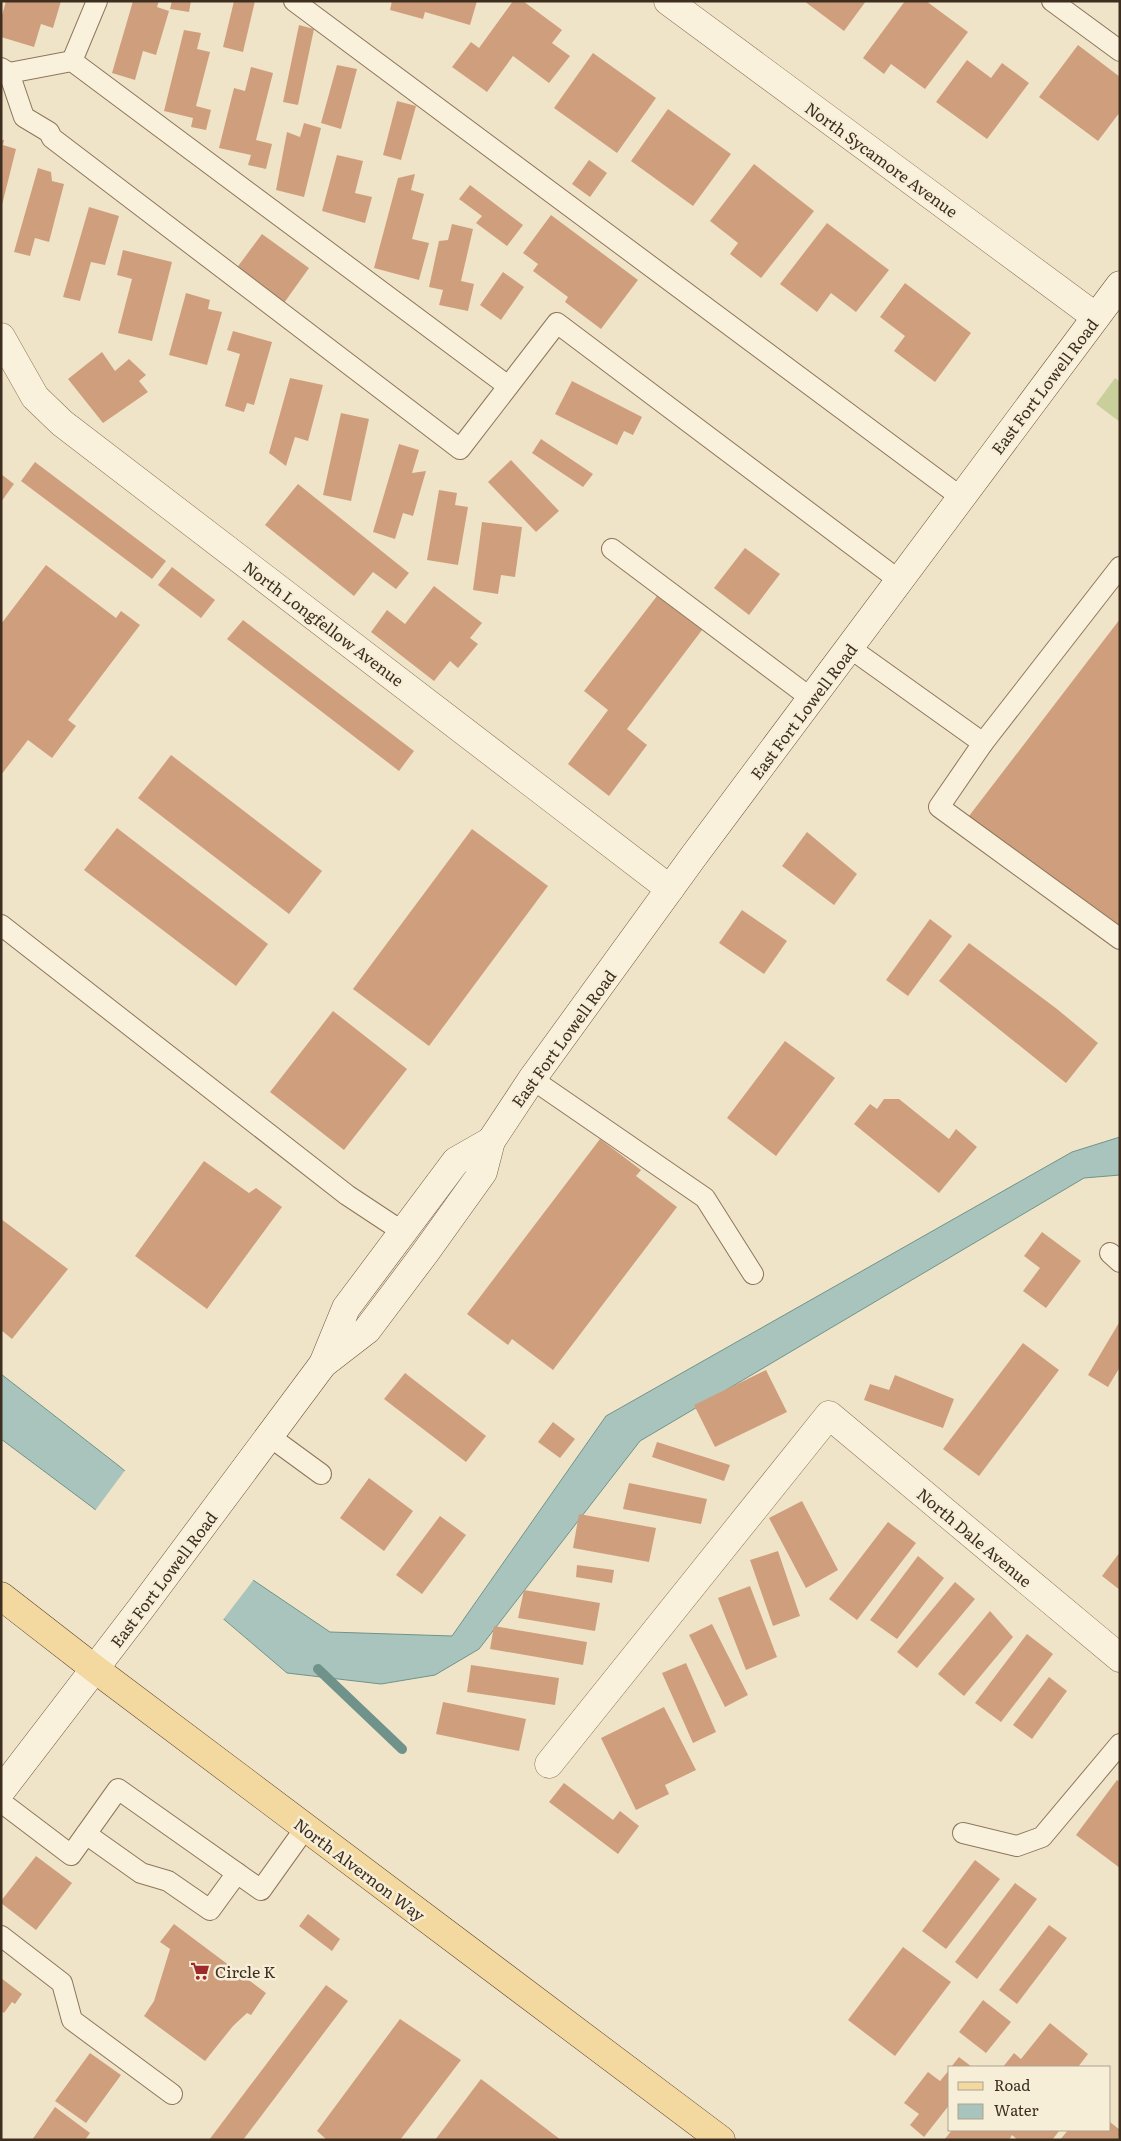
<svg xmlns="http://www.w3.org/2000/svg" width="1121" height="2141" font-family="Literata,serif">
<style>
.green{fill:#c9cf9b}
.water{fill:#a9c4bc;stroke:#6f938a}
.pier{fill:#f0e4c8}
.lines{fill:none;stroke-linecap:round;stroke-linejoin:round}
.stream{stroke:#6f938a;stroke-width:10}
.building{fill:#cf9f7d}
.service-casing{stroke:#8d765c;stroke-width:22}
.minor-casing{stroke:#8d765c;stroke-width:29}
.secondary-casing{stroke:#6f573f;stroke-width:29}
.primary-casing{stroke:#5b4430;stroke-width:29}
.service{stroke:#faf1dc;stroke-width:20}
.minor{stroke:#faf1dc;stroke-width:28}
.secondary{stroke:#faf1dc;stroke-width:28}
.primary{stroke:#f3d9a0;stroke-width:28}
.labels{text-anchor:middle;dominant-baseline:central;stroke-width:5;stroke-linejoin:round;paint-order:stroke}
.street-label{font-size:16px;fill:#3d2e20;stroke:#f7eed8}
.poi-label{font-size:16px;fill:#3d2e20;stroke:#f7eed8;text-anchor:start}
</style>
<rect width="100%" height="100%" fill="#f0e4c8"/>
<path class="green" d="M1115 378 1120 382V422L1096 404Z"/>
<path class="water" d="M1120 1137V1175L1084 1178 640 1441 479 1649 435 1675 381 1684 287 1673 92 1507 1 1439V1374L119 1466 253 1580 330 1632 452 1636 606 1416 1072 1152Z"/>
<path class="pier" d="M126 1469 255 1578 222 1621 94 1512Z"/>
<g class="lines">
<path class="stream" d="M318 1669 402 1749"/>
</g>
<g class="building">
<path d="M6 1H61L53 28 41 24 34 47 1 37V19Z"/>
<path d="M133 1H159L157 7 169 11 156 55 143 51 135 80 112 73Z"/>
<path d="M172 1H191L189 12 170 9Z"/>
<path d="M234 1H255L243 52 223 47Z"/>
<path d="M392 1H477L470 25 425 12 423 19 390 10Z"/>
<path d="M513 1H523L562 30 552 43 570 56 549 83 513 56 487 92 452 67 471 42 479 48Z"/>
<path d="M804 1H866L844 31Z"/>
<path d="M905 1H926L968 32 925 89 891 64 884 74 863 58Z"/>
<path d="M299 25 314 29 298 105 283 102Z"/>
<path d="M184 30 201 33 197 49 210 52 196 106 211 110 206 130 191 127 193 118 164 111Z"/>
<path d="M1078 45 1120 77V112L1098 141 1039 97Z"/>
<path d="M593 53 656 98 617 153 554 108Z"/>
<path d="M967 60 991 78 1002 63 1029 83 987 139 936 102Z"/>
<path d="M337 65 357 69 341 129 321 123Z"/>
<path d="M251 67 273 73 256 140 272 144 266 169 248 165 251 155 219 148 234 88 245 91Z"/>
<path d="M397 101 416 106 401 160 383 155Z"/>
<path d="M668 109 731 154 693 206 631 161Z"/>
<path d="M304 123 321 128 304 197 276 190 287 132 300 137Z"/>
<path d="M1 140H4L3 145 16 149 2 205Z"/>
<path d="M337 155 363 161 355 193 372 197 365 223 322 211Z"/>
<path d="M589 160 607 173 590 197 572 184Z"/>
<path d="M754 164 814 211 761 278 730 254 738 243 710 221Z"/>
<path d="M38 168 51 172 52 181 64 184 49 242 35 238 30 256 14 252Z"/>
<path d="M415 174 411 190 424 194 412 239 429 243 419 280 374 268 398 178Z"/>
<path d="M470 185 523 225 507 246 476 223 482 216 459 199Z"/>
<path d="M89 207 119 216 105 265 91 262 80 301 63 297Z"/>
<path d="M551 215 638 280 601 329 565 302 568 297 533 271 538 264 523 253Z"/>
<path d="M827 223 889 270 856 312 831 293 817 312 780 284Z"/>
<path d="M452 224 473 229 461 281 474 284 468 311 439 305 443 290 429 287 439 241 448 240Z"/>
<path d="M262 234 309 268 284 303 236 269Z"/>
<path d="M123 250 172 262 152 341 118 333 132 279 117 275Z"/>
<path d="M503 272 524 287 501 320 480 305Z"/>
<path d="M905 283 971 333 935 382 894 351 905 336 880 317Z"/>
<path d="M186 293 210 300 208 309 222 312 207 365 169 355Z"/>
<path d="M233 331 272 342 254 405 247 403 244 412 225 406 240 354 227 350Z"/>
<path d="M102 352 115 371 129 359 146 375 139 381 148 392 103 423 68 379Z"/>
<path d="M290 378 323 385 308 441 295 437 286 466 269 453Z"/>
<path d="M572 381 642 417 633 435 624 431 617 445 555 414Z"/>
<path d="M341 413 369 419 351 501 323 495Z"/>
<path d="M541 439 593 474 583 487 532 453Z"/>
<path d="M399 444 419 450 412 473 426 471 413 516 403 513 395 539 373 532Z"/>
<path d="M511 460 559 511 536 532 488 482Z"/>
<path d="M35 462 166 561 152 579 21 481Z"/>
<path d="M1 474 14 484 1 502Z"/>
<path d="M298 484 409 573 396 589 373 572 354 596 265 525Z"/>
<path d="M439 490 457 493 455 505 468 507 458 565 427 560Z"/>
<path d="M482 522 522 527 515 577 501 575 498 594 473 590Z"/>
<path d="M745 548 780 574 749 615 714 588Z"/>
<path d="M46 565 116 618 121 611 140 625 68 720 76 726 52 758 28 740 1 775V624Z"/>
<path d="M172 567 215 600 201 618 158 585Z"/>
<path d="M434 586 482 623 470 638 478 644 458 668 450 661 434 681 371 632 387 610 405 624Z"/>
<path d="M657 596 702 630 627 729 647 745 609 796 568 764 608 710 584 691Z"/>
<path d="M1120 619V931L969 816Z"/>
<path d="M243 620 414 751 399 771 227 639Z"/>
<path d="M171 755 322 871 289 914 138 798Z"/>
<path d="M117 828 268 944 236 986 84 870Z"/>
<path d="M472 829 548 886 429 1046 353 989Z"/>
<path d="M807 832 857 874 834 905 782 866Z"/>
<path d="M742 910 787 941 764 974 719 943Z"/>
<path d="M930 919 952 936 908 996 886 980Z"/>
<path d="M969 943 1057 1009 1098 1043 1066 1083 939 981Z"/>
<path d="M333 1011 407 1069 344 1150 270 1092Z"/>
<path d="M785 1041 835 1078 776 1156 727 1118Z"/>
<path d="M884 1099H899L949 1139 956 1129 977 1147 939 1193 854 1124 870 1104 877 1109Z"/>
<path d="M600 1139 641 1170 636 1176 677 1207 553 1370 512 1339 508 1345 467 1314Z"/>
<path d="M204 1161 249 1193 256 1188 282 1207 207 1309 135 1256Z"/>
<path d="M1 1219 68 1269 12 1339 1 1330Z"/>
<path d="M1042 1232 1081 1261 1046 1308 1023 1291 1040 1268 1024 1256Z"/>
<path d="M1120 1321V1367L1108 1387 1088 1375Z"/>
<path d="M1023 1343 1059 1370 979 1476 943 1449Z"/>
<path d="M766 1370 787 1412 715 1447 694 1405Z"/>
<path d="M405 1373 486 1436 466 1462 384 1399Z"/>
<path d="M895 1375 954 1399 943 1428 864 1400 870 1384 889 1390Z"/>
<path d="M553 1422 575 1439 560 1458 538 1442Z"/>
<path d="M657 1442 730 1465 724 1481 652 1457Z"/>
<path d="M369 1478 413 1511 384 1551 340 1518Z"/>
<path d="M629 1483 707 1499 701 1524 623 1509Z"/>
<path d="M802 1501 838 1570 806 1588 769 1518Z"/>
<path d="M579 1514 656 1528 649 1562 573 1548Z"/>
<path d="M440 1516 466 1535 422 1594 396 1575Z"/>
<path d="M888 1522 916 1543 857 1620 829 1599Z"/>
<path d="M778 1551 800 1616 773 1626 750 1560Z"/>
<path d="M1120 1552V1590L1102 1576Z"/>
<path d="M918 1556 944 1578 897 1639 870 1620Z"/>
<path d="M577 1565 614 1570 612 1583 576 1577Z"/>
<path d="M955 1582 975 1599 917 1668 897 1652Z"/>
<path d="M750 1586 777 1657 746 1670 718 1598Z"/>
<path d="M524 1590 600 1603 595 1631 518 1618Z"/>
<path d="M990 1611 1013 1637 964 1696 938 1674Z"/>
<path d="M712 1624 748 1695 725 1707 689 1635Z"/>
<path d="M494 1626 587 1642 583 1665 490 1649Z"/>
<path d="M1027 1634 1053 1654 1001 1722 975 1703Z"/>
<path d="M686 1663 716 1732 693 1743 662 1673Z"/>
<path d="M471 1665 559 1678 555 1705 467 1692Z"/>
<path d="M1049 1677 1067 1691 1032 1739 1013 1725Z"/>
<path d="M443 1702 526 1719 519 1751 436 1734Z"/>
<path d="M664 1707 696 1770 665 1785 669 1794 636 1810 601 1738Z"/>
<path d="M1117 1780 1120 1782V1868L1076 1835Z"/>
<path d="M564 1783 613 1820 620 1811 639 1826 618 1854 549 1802Z"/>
<path d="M36 1856 72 1883 36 1930 1 1903V1901Z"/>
<path d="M975 1860 1000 1879 946 1949 922 1931Z"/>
<path d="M1015 1883 1037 1899 977 1979 955 1962Z"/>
<path d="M308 1914 340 1939 332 1951 299 1926Z"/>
<path d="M174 1924 266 1993 251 2015 247 2013 233 2026 205 2061 144 2016 154 2001 170 1949 160 1942Z"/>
<path d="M1049 1925 1067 1938 1017 2004 999 1990Z"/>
<path d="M903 1947 951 1982 895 2056 848 2020Z"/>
<path d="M1 1978 22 1994 15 2004 12 2002 4 2013 1 2011Z"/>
<path d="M326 1985 348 2001 243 2140H209Z"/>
<path d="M983 2000 1011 2022 986 2053 959 2032Z"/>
<path d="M400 2019 461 2060 400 2140H327L317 2131Z"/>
<path d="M1050 2023 1088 2054 1078 2067H1003L1014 2053 1021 2059Z"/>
<path d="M90 2053 121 2075 86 2123 55 2101Z"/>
<path d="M959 2057 972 2067H951Z"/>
<path d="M950 2069V2104L924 2137 910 2125 919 2114 904 2103 928 2072 940 2081Z"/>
<path d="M481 2079 561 2140H435Z"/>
<path d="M55 2107 90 2133 85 2140H32Z"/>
<path d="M1110 2122 1120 2130 1118 2140H1060L1068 2130H1110Z"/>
<path d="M952 2130H1060L1052 2140H1018L1012 2135 1009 2140H944Z"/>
</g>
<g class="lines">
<g class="service-casing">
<g id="service">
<path d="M294 1 962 498"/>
<path d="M1052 1 1120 51"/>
<path d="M72 61 97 1"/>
<path d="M1 68 9 73 24 117 49 132 52 138 460 449 557 323 900 581"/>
<path d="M9 73 72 61 508 386"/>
<path d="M612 549 812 699"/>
<path d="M1120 567 983 743 939 807 1120 939"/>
<path d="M850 648 983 743"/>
<path d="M1 925 347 1195 403 1232"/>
<path d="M532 1079 705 1198 753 1274"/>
<path d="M1110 1253 1120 1262"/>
<path d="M269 1436 321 1474"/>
<path d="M1 1802 71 1855 118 1789 261 1890 306 1827"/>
<path d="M963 1833 1017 1846 1042 1837 1120 1744"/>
<path d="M86 1834 141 1873 168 1881 210 1910 237 1873"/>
<path d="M1 1936 62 1983 72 2020 172 2094"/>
</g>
</g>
<g class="minor-casing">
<g id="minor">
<path d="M668 1 1096 317"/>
<path d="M1 337 35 397 62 423 670 889"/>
<path d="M549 1764 829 1415 1120 1658"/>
</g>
</g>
<g class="secondary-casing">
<g id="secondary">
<path d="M323 1364 367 1330 425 1253 483 1172 491 1141 532 1079 693 857 1120 285"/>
<path d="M1 1791 142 1607 323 1364 346 1308 456 1161 491 1141"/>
</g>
</g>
<g class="primary-casing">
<path id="primary" d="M1 1596 95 1669 721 2140"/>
</g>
<use href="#service" class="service"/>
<use href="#minor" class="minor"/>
<use href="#secondary" class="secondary"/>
<use href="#primary" class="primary"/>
</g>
<defs>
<g id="supermarket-bare" transform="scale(1.5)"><path d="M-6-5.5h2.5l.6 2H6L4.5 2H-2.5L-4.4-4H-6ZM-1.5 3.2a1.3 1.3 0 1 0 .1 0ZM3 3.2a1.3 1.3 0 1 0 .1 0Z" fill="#9e2a2b" stroke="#f7eed8" stroke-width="2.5" paint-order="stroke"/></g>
</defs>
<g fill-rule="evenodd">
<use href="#supermarket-bare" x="200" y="1971"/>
</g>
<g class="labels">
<g class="street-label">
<text transform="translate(882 159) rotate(36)">North Sycamore Avenue</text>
<text transform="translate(1044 386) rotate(-53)">East Fort Lowell Road</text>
<text transform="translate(324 623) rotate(37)">North Longfellow Avenue</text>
<text transform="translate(803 711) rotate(-53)">East Fort Lowell Road</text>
<text transform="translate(563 1038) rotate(-54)">East Fort Lowell Road</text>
<text transform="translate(975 1537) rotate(40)">North Dale Avenue</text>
<text transform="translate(163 1579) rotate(-53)">East Fort Lowell Road</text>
<text transform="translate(360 1869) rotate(37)">North Alvernon Way</text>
</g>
<g class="poi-label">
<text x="215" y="1971">Circle K</text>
</g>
</g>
<rect width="1121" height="2141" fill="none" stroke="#3d2e20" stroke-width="5"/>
<rect x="948" y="2066" width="162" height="65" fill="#f7eed8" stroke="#ada18e"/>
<rect x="958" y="2082" width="25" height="8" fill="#f3d9a0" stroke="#ada18e"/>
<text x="994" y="2091" font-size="15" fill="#3d2e20">Road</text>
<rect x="958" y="2104" width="25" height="15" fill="#a9c4bc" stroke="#ada18e"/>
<text x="994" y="2116" font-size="15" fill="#3d2e20">Water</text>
</svg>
